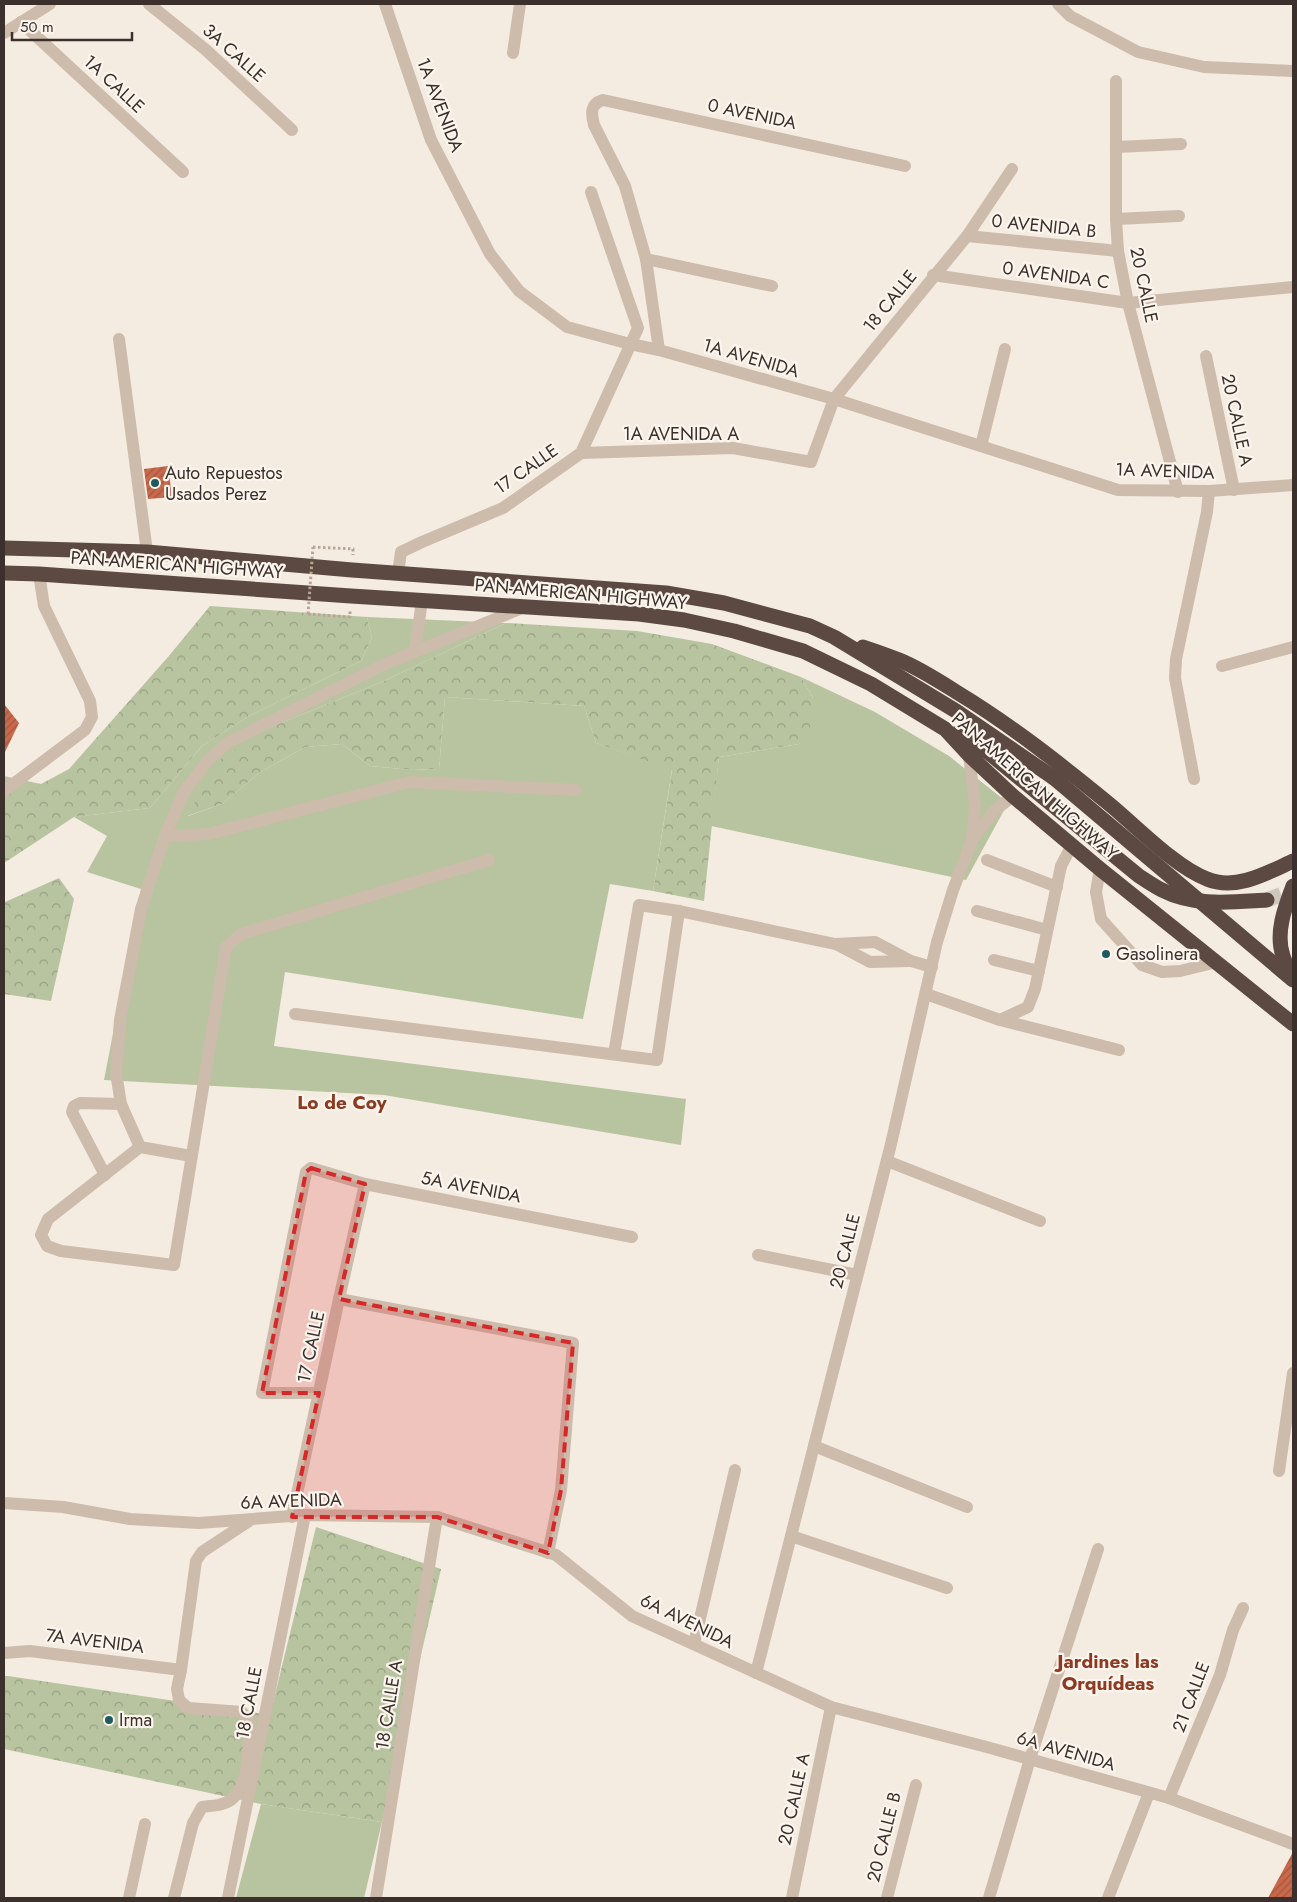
<svg xmlns="http://www.w3.org/2000/svg" width="1297" height="1902" font-family="Jost,sans-serif">
<style>
.green{fill:#b8c4a0}
.forest{fill:url(#forest-crowns)}
.building{fill:url(#building-hatch)}
.lines{fill:none;stroke-linecap:round;stroke-linejoin:round}
.highway-tunnel{stroke:#cfc6bd;stroke-width:15;stroke-dasharray:15 8;stroke-linecap:butt}
.path{stroke:#b9a596;stroke-width:3;stroke-dasharray:2.5 2.5;stroke-linecap:butt}
.minor{stroke:#cdbbac;stroke-width:12}
.highway{stroke:#5c4a42;stroke-width:15}
.path-bridge{stroke:#b9a596;stroke-width:3;stroke-dasharray:2.5 2.5;stroke-linecap:butt}
.highway-bridge{stroke:#5c4a42;stroke-width:15}
.marked{fill:#d62828;fill-opacity:0.2;stroke:#d62828;stroke-width:4;stroke-dasharray:10 6;stroke-linejoin:round}
.poi-dot{fill:#1f5a5e;stroke:#fbf5ee;stroke-width:2}
.labels{text-anchor:middle;dominant-baseline:central;stroke-width:4.5;stroke-linejoin:round;paint-order:stroke}
.street-label{font-size:18px;fill:#3b302b;stroke:#fbf5ee}
.poi-label{font-size:18px;fill:#3b302b;stroke:#fbf5ee;text-anchor:start}
.neighbourhood-label{font-size:19px;font-weight:bold;fill:#8c3b22;stroke:#fbf5ee}
</style>
<defs>
<pattern id="forest-crowns" width="20" height="18" patternUnits="userSpaceOnUse" patternTransform="scale(1.25)"><rect width="20" height="18" fill="#b8c4a0"/><path d="M2 6a3 3 0 1 1 6 0M12 15a3 3 0 1 1 6 0" fill="none" stroke="#97a083"/></pattern>
<pattern id="building-hatch" width="6" height="6" patternUnits="userSpaceOnUse" patternTransform="scale(1.25)"><rect width="6" height="6" fill="#c8694b"/><path d="M-1 1l2-2M0 6l6-6M5 7l2-2" fill="none" stroke="#a4573f"/></pattern>
</defs>
<rect width="100%" height="100%" fill="#f4ebe1"/>
<g class="green">
<path d="M367 617 506 623 384 681 264 730 188 816 222 804 259 773 305 747 342 744 370 766 412 770 439 769 445 697 584 706 596 743 672 769 653 891 610 884 583 1019 285 972 274 1046 686 1099 681 1145 384 1095 104 1080 141 889 87 872 107 836 74 817 150 808 202 746 249 716 361 661 372 638Z"/>
<path d="M801 677 875 712 949 756 1008 803 966 880 711 826 719 757 799 744 813 698Z"/>
<path d="M261 1804 382 1822 364 1898H236Z"/>
</g>
<g class="forest">
<path d="M210 606 367 617 372 638 361 661 249 716 202 746 150 808 74 817 4 863V776L41 784 69 769 168 657Z"/>
<path d="M506 623 637 631 712 644 801 677 813 698 812 724 799 744 719 757 704 901 653 891 672 770 596 743 584 706 445 697 439 769 412 770 370 766 342 744 305 747 259 773 222 804 187 816 218 761 264 730 384 681Z"/>
<path d="M59 878 74 899 51 1001 4 994V900L5 902Z"/>
<path d="M316 1527 441 1569 382 1822 261 1804 4 1749V1676H8L270 1715Z"/>
</g>
<g class="building">
<path d="M168 466 172 497 148 499 144 469Z"/>
<path d="M4 704 19 723 4 754Z"/>
<path d="M1293 1852V1898H1268Z"/>
</g>
<g class="lines">
<path class="highway-tunnel" d="M1267 900 1293 890"/>
<g class="path">
<path d="M313 547 353 549V555"/>
<path d="M308 614 350 617V609"/>
</g>
<g class="minor">
<path d="M149 4 206 50 292 130"/>
<path d="M385 4 431 140 490 254 519 291 567 327 630 344 659 350 834 399 1118 490 1209 491 1293 485"/>
<path d="M1058 4 1070 16 1138 52 1204 67 1293 71"/>
<path d="M21 22 183 172"/>
<path d="M4 33 50 4"/>
<path d="M513 53 520 4"/>
<path d="M1116 81V219L1118 251 1128 303 1178 492"/>
<path d="M1116 147 1181 144"/>
<path d="M1116 219 1179 216"/>
<path d="M967 236 1118 251"/>
<path d="M646 259 772 286"/>
<path d="M933 275 1128 303 1293 287"/>
<path d="M119 339 147 552"/>
<path d="M659 350 646 259 625 186 594 125C591 113 590 104 603 100L905 166"/>
<path d="M1206 356 1234 490"/>
<path d="M981 446 1005 349"/>
<path d="M581 453 733 448 811 462 834 399 967 236 1012 169"/>
<path d="M398 573 401 552 422 542 503 508 581 453 638 328 591 192"/>
<path d="M415 652 422 600"/>
<path d="M1222 666 1293 647"/>
<path d="M969 755 975 805 972 840"/>
<path d="M1194 779 1175 678 1176 659 1207 512 1209 491"/>
<path d="M4 791 85 730 92 717 90 701 44 606 39 574"/>
<path d="M165 836 209 834 409 782 575 790"/>
<path d="M987 860 1057 887"/>
<path d="M1100 869 1096 892 1101 919 1142 965 1162 972 1180 971 1217 962"/>
<path d="M977 911 1047 930"/>
<path d="M836 944 870 962 909 961"/>
<path d="M994 960 1039 971"/>
<path d="M926 994 1000 1020 1028 1007 1035 989 1061 866 1072 845"/>
<path d="M295 1014 657 1060 679 911"/>
<path d="M1000 1020 1119 1050"/>
<path d="M614 1054 639 905 679 911 835 944 875 942 911 961 932 967"/>
<path d="M140 1147 121 1104 116 1073 120 1020 141 909 165 836 184 792 209 759 229 742 385 664 522 608"/>
<path d="M191 1156 140 1147 48 1219 41 1235 47 1246 61 1251 174 1265 226 947 241 934 489 860"/>
<path d="M887 1161 1040 1221"/>
<path d="M105 1175 72 1112 74 1106 80 1103 121 1104"/>
<path d="M758 1255 857 1275"/>
<path d="M339 1299 573 1343 561 1490 548 1553"/>
<path d="M319 1393H262L306 1172 311 1168 365 1184 632 1237"/>
<path d="M814 1446 967 1507"/>
<path d="M1279 1471 1293 1373"/>
<path d="M4 1503 63 1507 130 1519 199 1523 305 1515 437 1517 556 1555 632 1616 831 1707 983 1746 1169 1798 1293 1844"/>
<path d="M292 1517 339 1299 365 1184"/>
<path d="M791 1536 947 1588"/>
<path d="M694 1644 735 1470"/>
<path d="M4 1653 30 1651 181 1670"/>
<path d="M756 1673 891 1144 937 942 953 890 972 840 994 811 1013 796"/>
<path d="M1169 1798 1220 1675 1233 1630 1243 1608"/>
<path d="M129 1898 145 1824"/>
<path d="M174 1898 193 1823 202 1807C209 1806 218 1806 225 1803 251 1794 248 1744 250 1722L242 1712 188 1708 179 1700 177 1689 181 1670 196 1561 202 1552 249 1521"/>
<path d="M228 1898 305 1515"/>
<path d="M376 1898 437 1517"/>
<path d="M792 1898 831 1707"/>
<path d="M887 1898 916 1785"/>
<path d="M989 1898 1030 1759 1098 1549"/>
<path d="M1108 1898 1149 1793"/>
</g>
<g class="highway">
<path d="M4 548 147 552 352 570 666 593 724 603 810 626 834 637 956 711 1054 778"/>
<path d="M4 573 39 574 351 596 639 614 684 620 734 631 803 651 871 684 945 729 969 755 1013 796 1100 869 1293 1024"/>
<path d="M863 647C875 651 887 655 899 660 919 668 939 681 958 693 1011 725 1060 764 1108 803 1135 825 1175 867 1207 879 1236 891 1267 873 1293 861"/>
<path d="M955 734 989 753 1139 876C1147 881 1154 886 1162 890 1195 907 1232 902 1267 900"/>
<path d="M1293 886C1285 907 1275 933 1283 956 1285 963 1290 971 1293 978"/>
</g>
<path class="path-bridge" d="M308 614 313 547"/>
<path class="highway-bridge" d="M1054 778 1293 980"/>
</g>
<path class="marked" d="M311 1168 365 1184 339 1299 573 1343 561 1490 548 1553 437 1517H292L319 1393H262L306 1172Z"/>
<g class="poi-dot">
<circle cx="155" cy="483" r="5"/>
<circle cx="1106" cy="954" r="5"/>
<circle cx="109" cy="1720" r="5"/>
</g>
<g class="labels">
<g class="street-label">
<text transform="translate(234 53) rotate(42)">3A CALLE</text>
<text transform="translate(114 84) rotate(43)">1A CALLE</text>
<text transform="translate(440 105) rotate(69)">1A AVENIDA</text>
<text transform="translate(752 114) rotate(12)">0 AVENIDA</text>
<text transform="translate(1044 226) rotate(6)">0 AVENIDA B</text>
<text transform="translate(1056 275) rotate(8)">0 AVENIDA C</text>
<text transform="translate(1144 285) rotate(78)">20 CALLE</text>
<text transform="translate(890 301) rotate(-51)">18 CALLE</text>
<text transform="translate(751 358) rotate(16)">1A AVENIDA</text>
<text transform="translate(1237 420) rotate(78)">20 CALLE A</text>
<text x="681" y="434">1A AVENIDA A</text>
<text transform="translate(526 469) rotate(-35)">17 CALLE</text>
<text transform="translate(1165 471) rotate(2)">1A AVENIDA</text>
<text transform="translate(177 565) rotate(4)">PAN-AMERICAN HIGHWAY</text>
<text transform="translate(581 594) rotate(5)">PAN-AMERICAN HIGHWAY</text>
<text transform="translate(1035 786) rotate(41)">PAN-AMERICAN HIGHWAY</text>
<text transform="translate(471 1187) rotate(11)">5A AVENIDA</text>
<text transform="translate(845 1251) rotate(-76)">20 CALLE</text>
<text transform="translate(311 1347) rotate(-78)">17 CALLE</text>
<text transform="translate(291 1501) rotate(-2)">6A AVENIDA</text>
<text transform="translate(687 1621) rotate(26)">6A AVENIDA</text>
<text transform="translate(95 1641) rotate(7)">7A AVENIDA</text>
<text transform="translate(1191 1697) rotate(-69)">21 CALLE</text>
<text transform="translate(249 1703) rotate(-79)">18 CALLE</text>
<text transform="translate(389 1705) rotate(-81)">18 CALLE A</text>
<text transform="translate(1066 1751) rotate(16)">6A AVENIDA</text>
<text transform="translate(794 1799) rotate(-78)">20 CALLE A</text>
<text transform="translate(884 1837) rotate(-76)">20 CALLE B</text>
</g>
<g class="poi-label">
<text x="165" y="473">Auto Repuestos<tspan x="165" dy="21">Usados Perez</tspan></text>
<text x="1116" y="954">Gasolinera</text>
<text x="119" y="1720">Irma</text>
</g>
<g class="neighbourhood-label">
<text x="342" y="1102">Lo de Coy</text>
<text x="1108" y="1661">Jardines las<tspan x="1108" dy="22">Orquídeas</tspan></text>
</g>
</g>
<rect width="1297" height="1902" fill="none" stroke="#3b302b" stroke-width="10"/>
<path d="M12 32v8h120v-8" fill="none" stroke="#3b302b" stroke-width="2.5"/>
<text x="20" y="32" font-size="15" fill="#3b302b" stroke="#fbf5ee" stroke-width="4" paint-order="stroke">50 m</text>
</svg>
